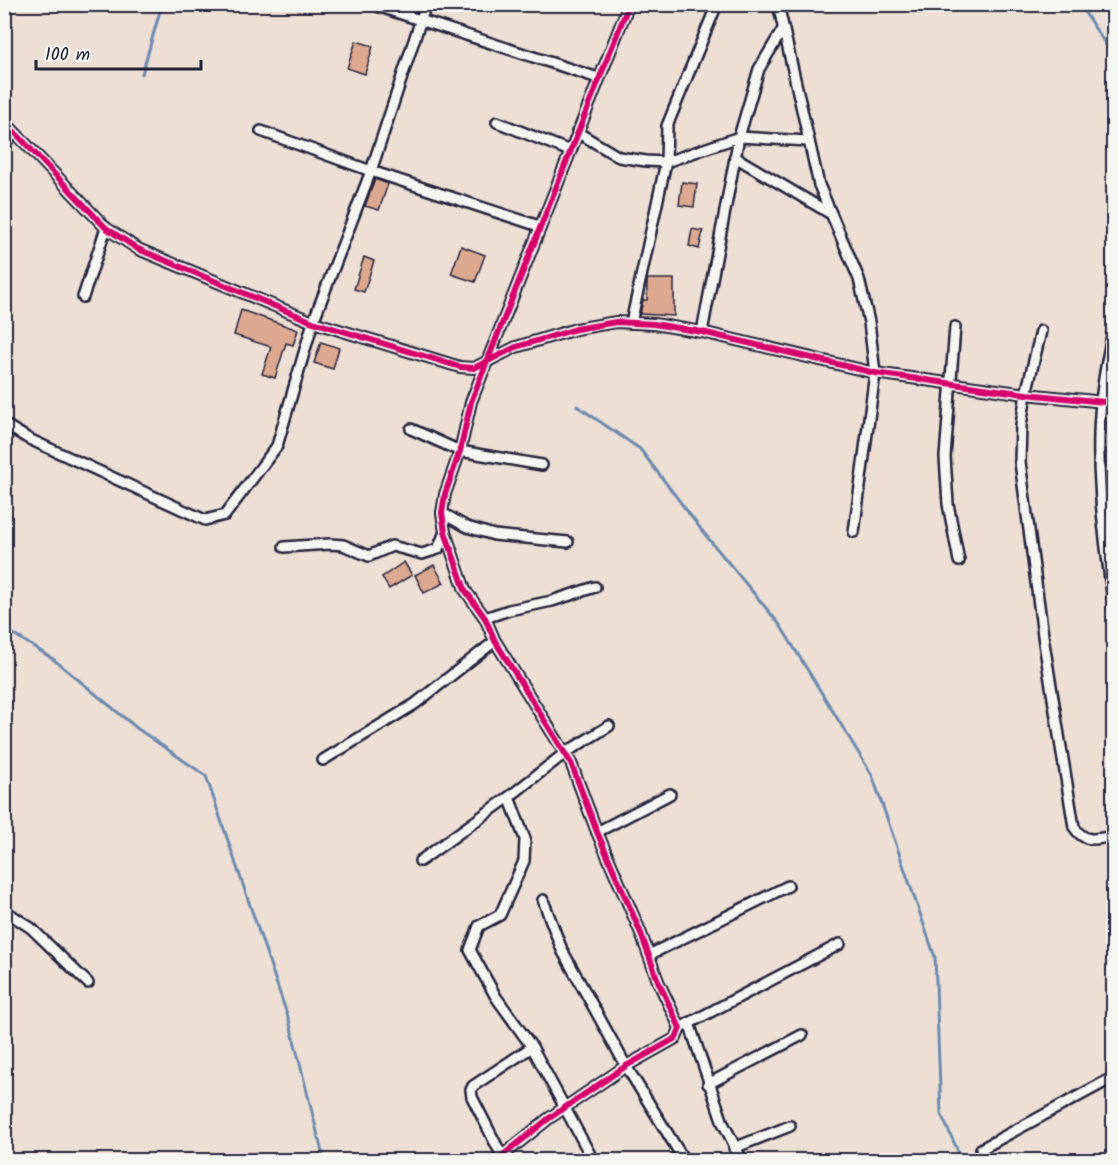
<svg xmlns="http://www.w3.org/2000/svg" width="1118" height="1165" font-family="Kalam,sans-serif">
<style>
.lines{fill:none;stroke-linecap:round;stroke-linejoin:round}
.stream{stroke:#6d8aaf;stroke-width:3}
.building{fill:#dca890;stroke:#22223b;stroke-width:1.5}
.street-casing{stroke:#22223b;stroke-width:14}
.street{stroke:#f6f6f2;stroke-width:9}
.cycleway-casing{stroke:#f6f6f2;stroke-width:10}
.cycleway{stroke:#d6006c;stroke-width:6}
</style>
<rect width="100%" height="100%" fill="#eedfd5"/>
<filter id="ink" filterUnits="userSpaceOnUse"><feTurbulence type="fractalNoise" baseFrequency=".0167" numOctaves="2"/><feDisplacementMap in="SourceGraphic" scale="12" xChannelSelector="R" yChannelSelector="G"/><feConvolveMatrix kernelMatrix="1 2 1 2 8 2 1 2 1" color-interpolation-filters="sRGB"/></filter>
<g filter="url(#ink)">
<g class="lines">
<g class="stream">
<path d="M1079 4 1114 57"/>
<path d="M142 74 162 4"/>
<path d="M577 406 640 449 703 532 780 625 872 775 935 957 941 1114 962 1160"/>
<path d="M4 628 53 659 138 729 206 776 289 1020 324 1160"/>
</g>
</g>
<g class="building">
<path d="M356 41 373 46 365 74 347 68Z"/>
<path d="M375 179 388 184 379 210 365 206Z"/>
<path d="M682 182 697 184 694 207 679 205Z"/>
<path d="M692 229 703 231 699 249 689 246Z"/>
<path d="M461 246 485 255 475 282 451 274Z"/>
<path d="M364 257 374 261 364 292 354 289Z"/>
<path d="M647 279H674V316L640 314 643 300H647Z"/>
<path d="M241 310 298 330 293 345 286 343 275 378 262 374 271 347 234 335Z"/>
<path d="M321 342 339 348 333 369 314 363Z"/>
<path d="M404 562 412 575 389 589 382 577Z"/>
<path d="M434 565 444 583 424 593 415 575Z"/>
</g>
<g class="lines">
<g class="street-casing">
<g id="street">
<path d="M371 4 598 78"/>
<path d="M778 4 819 185 859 279 869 322 875 373 854 532"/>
<path d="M4 121 106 228 138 249 313 322 460 367 474 368 516 347 576 329 616 322 654 324 702 332 875 373 1026 394 1114 403"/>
<path d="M497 122 570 151"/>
<path d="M261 131 371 171 539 226"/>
<path d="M577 132 619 157 646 161 666 162 739 137 808 141"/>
<path d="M4 143 15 133"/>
<path d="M735 157 831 214"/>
<path d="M83 297 106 228"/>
<path d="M631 323 666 162 667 126 717 4"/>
<path d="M1114 326C1109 351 1103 377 1101 403 1094 471 1105 541 1114 609"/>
<path d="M955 327 945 457 948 504 959 561"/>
<path d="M1041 331 1026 394 1021 425 1020 462 1044 643 1074 827C1085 844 1096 839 1114 836"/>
<path d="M702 332 739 137 759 69 783 29"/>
<path d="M4 424 29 439 205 520 225 515 277 446 313 322 371 171 426 4"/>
<path d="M411 429 460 451 542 465"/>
<path d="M442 513 467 527 494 535 568 542"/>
<path d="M284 547 330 544 343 545 369 556 392 546 422 554 438 549 445 532"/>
<path d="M485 618 509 610 552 601 595 587"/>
<path d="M323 760 415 704 495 641"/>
<path d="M509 797 525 839 524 861 500 915 479 926 470 950 496 997 532 1047 593 1160"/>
<path d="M597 832 670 794"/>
<path d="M420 861 509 797 565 753 609 726"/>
<path d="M543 900 562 950 626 1066 684 1160"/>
<path d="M4 910 31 928 88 983"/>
<path d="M649 955 788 886"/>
<path d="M689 1023 723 1123 742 1160"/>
<path d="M680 1028 840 944"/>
<path d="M708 1084 802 1035"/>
<path d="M734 1148 790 1126"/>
<path d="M981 1149 1114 1077"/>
<path d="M497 1160 548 1119 626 1066 676 1038 680 1028 658 981 640 931 597 832 571 763 495 641 485 618 465 590 445 532 442 513 445 494 460 451 471 402 629 4"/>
<path d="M504 1160 472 1097 471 1090 473 1086 532 1047"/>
</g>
</g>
<use href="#street" class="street"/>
<g class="cycleway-casing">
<g id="cycleway">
<path d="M4 121 106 228 138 249 313 322 460 367 474 368 516 347 576 329 616 322 654 324 702 332 875 373 1026 394 1114 403"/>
<path d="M497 1160 548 1119 626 1066 676 1038 680 1028 658 981 640 931 597 832 571 763 495 641 485 618 465 590 445 532 442 513 445 494 460 451 471 402 629 4"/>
</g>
</g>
<use href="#cycleway" class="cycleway"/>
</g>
</g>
<rect width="1118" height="1165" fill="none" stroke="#f6f6f2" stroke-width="24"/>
<rect x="12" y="12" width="1094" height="1141" fill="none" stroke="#22223b" stroke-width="2" filter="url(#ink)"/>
<path d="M36 60v9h165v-9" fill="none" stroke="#22223b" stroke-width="3"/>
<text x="45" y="60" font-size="18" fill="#22223b" stroke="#f6f6f2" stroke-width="4.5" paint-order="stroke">100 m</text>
</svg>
